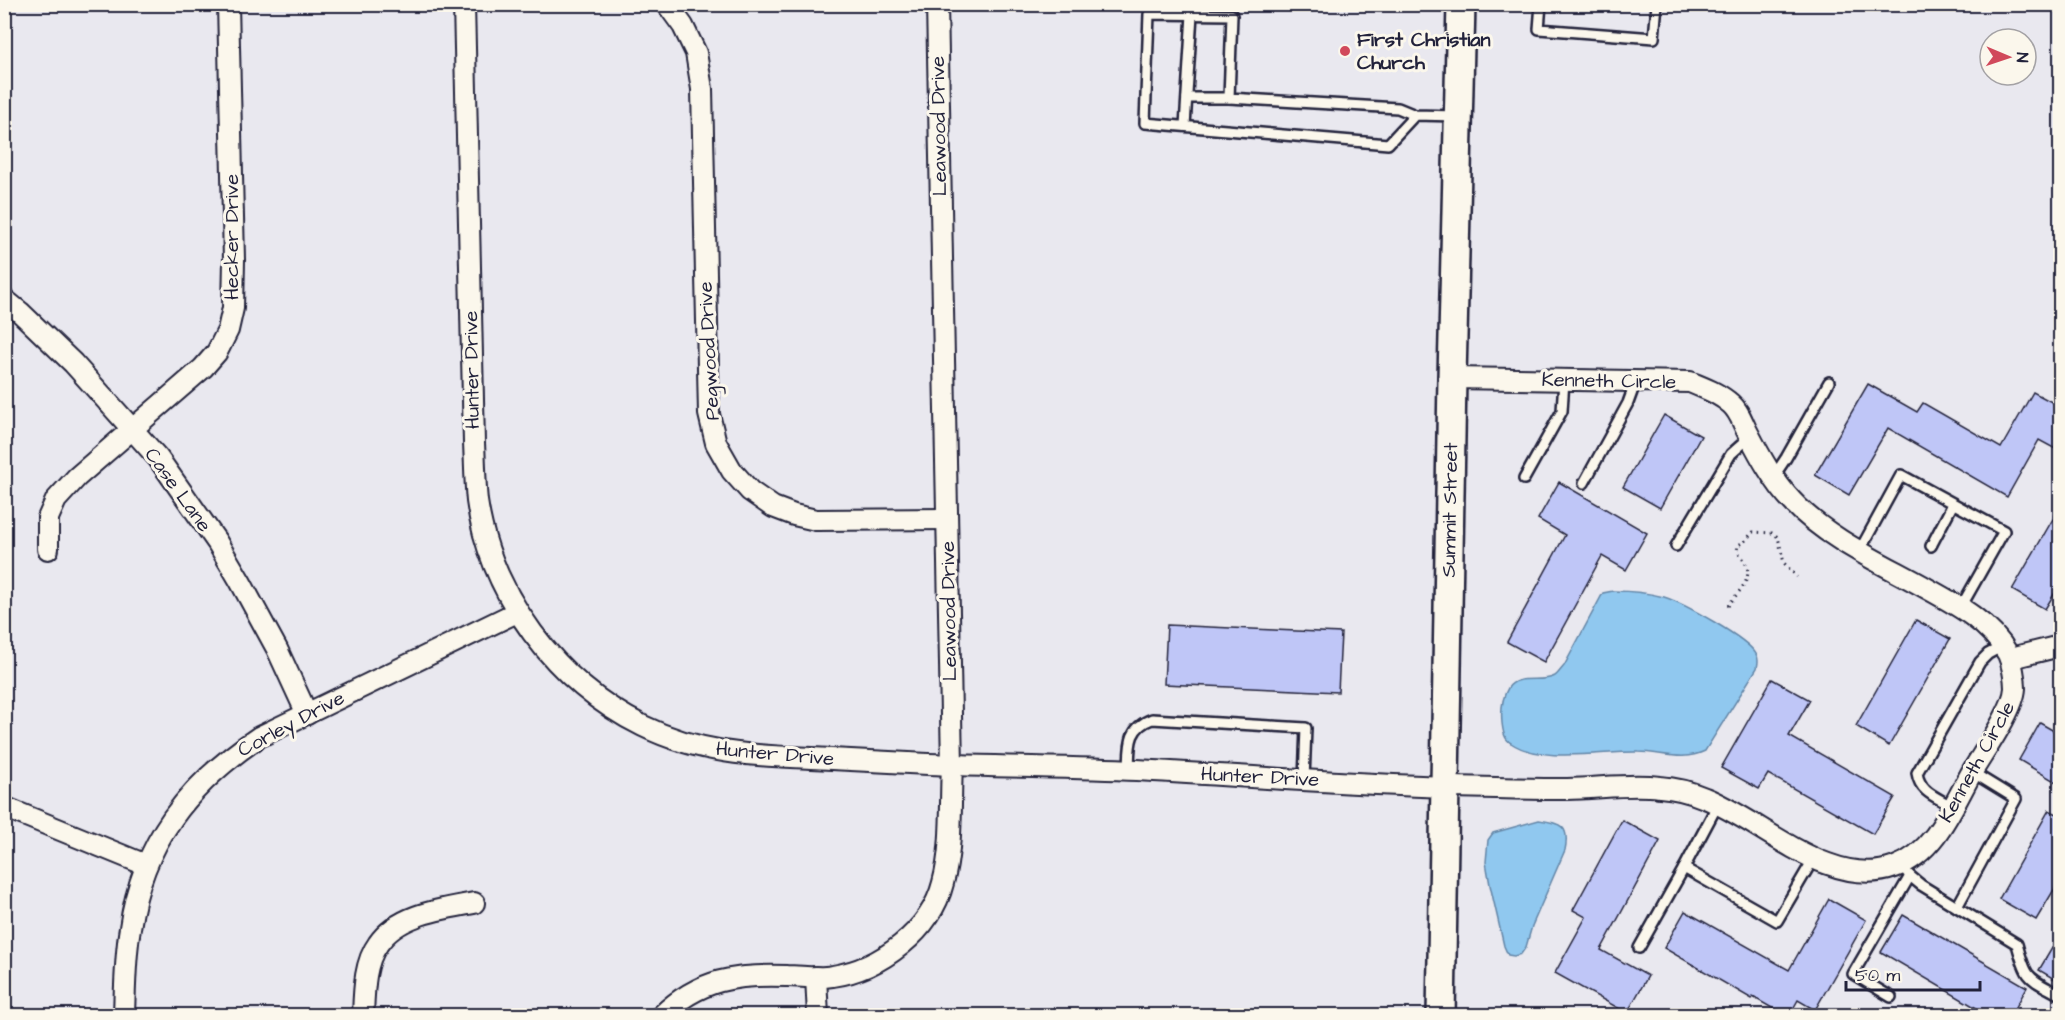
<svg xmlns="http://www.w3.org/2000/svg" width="2065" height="1020" font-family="'Architects Daughter',sans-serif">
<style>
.water{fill:#90c8ef;stroke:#6486a7;stroke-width:1.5}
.building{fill:#bfc6f7;stroke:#22223b;stroke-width:1.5}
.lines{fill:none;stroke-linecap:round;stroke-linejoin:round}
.service-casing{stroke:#22223b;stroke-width:14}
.minor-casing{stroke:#22223b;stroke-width:24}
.secondary-casing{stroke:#22223b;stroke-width:32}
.path{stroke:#22223b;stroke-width:3;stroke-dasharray:1.5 4.5;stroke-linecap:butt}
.service{stroke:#fbf7ec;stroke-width:9}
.minor{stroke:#fbf7ec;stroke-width:20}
.secondary{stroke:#fbf7ec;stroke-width:27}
.poi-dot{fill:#d1495b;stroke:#fbf7ec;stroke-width:2}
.labels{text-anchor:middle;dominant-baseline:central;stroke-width:6;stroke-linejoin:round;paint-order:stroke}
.poi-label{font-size:20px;font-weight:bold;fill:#22223b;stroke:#fbf7ec;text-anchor:start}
.street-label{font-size:20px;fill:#22223b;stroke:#fbf7ec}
</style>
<rect width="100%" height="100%" fill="#e9e8ef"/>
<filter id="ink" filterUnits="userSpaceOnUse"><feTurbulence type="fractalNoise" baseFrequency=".0167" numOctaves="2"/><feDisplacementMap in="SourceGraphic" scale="12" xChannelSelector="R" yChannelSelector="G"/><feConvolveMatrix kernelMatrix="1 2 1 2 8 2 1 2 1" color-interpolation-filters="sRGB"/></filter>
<g filter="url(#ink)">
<g class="water">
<path d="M1613 591C1629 591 1649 593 1664 597 1683 603 1747 638 1756 654 1759 659 1758 663 1757 668L1705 751C1682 762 1662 752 1638 752 1604 751 1541 764 1511 743 1504 739 1503 731 1502 723 1501 712 1502 698 1508 688 1517 673 1541 684 1555 676 1558 674 1561 669 1564 666L1603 593Z"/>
<path d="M1539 820C1561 823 1570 826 1565 850L1532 926 1526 947 1521 954 1514 956 1508 955 1504 946 1490 885 1486 862 1488 840 1493 833Z"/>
</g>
<g class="building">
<path d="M1868 384 1917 412 1923 403 2001 448 2033 392 2061 407V452L2039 440 2007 497 1888 428 1849 495 1815 475Z"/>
<path d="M1664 415 1701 436 1660 508 1623 487Z"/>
<path d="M1559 482 1647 533 1626 570 1602 556 1544 662 1507 642 1565 535 1538 519Z"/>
<path d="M2061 505V583L2045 609 2012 590Z"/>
<path d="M1916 620 1950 639 1889 746 1856 726Z"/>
<path d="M1167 625 1341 633 1338 692 1164 684Z"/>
<path d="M1772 679 1810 700 1789 736 1895 797 1873 834 1768 774 1759 789 1721 768Z"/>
<path d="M2040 723 2061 735V785L2019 760Z"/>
<path d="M2049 810 2061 816V878L2036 920 1999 899Z"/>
<path d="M1622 820 1660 841 1601 950 1648 976 1627 1013 1555 973 1586 917 1573 910Z"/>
<path d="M1829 899 1866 920 1815 1010 1798 1000 1789 1016H1786L1753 997 1752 999 1664 948 1685 911 1789 970Z"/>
<path d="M1903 915 2027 987 2011 1016H1990L1881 952Z"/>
<path d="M2061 933V983L2039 970Z"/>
</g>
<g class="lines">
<g class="service-casing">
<g id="service">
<path d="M1541 4 1539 29 1654 38 1657 4"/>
<path d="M1187 98H1229"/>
<path d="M1415 115 1398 108 1229 98 1232 15 1149 14 1145 123 1388 144 1415 115 1457 116"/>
<path d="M1185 126 1192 14"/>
<path d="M1774 476 1786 458 1829 382"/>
<path d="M1524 479 1562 411 1564 380"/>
<path d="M1584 483 1628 403 1636 381"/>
<path d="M1676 546 1731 454 1750 437"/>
<path d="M1931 546 1953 504"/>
<path d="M1860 550 1901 475 2004 531 1961 607"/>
<path d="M1129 770C1130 747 1127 728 1152 719L1306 728 1304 780"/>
<path d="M1718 804 1684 868 1777 921 1814 858"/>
<path d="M1953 807C1937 797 1920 793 1917 773L1980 662 1988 654 2001 647"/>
<path d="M1901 865 1910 876 1921 885 2017 944C2027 981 2028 977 2060 995"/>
<path d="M1957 907 2016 799 1972 772"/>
<path d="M1639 948 1684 868"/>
<path d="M1891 997 1853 974 1910 876"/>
</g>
</g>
<g class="minor-casing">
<g id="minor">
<path d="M464 4 474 443C475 462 475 482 477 501 491 596 556 683 643 726 698 753 752 756 812 758 851 760 890 762 928 764 998 767 1068 767 1137 770 1242 776 1346 784 1451 787 1489 788 1528 789 1567 789 1597 789 1629 783 1660 787 1674 788 1691 792 1705 798 1761 820 1831 891 1895 867 1936 852 1953 805 1973 770 1985 750 2014 709 2015 688 2015 678 2012 663 2008 654 1990 623 1959 606 1928 589 1884 564 1827 539 1792 501 1774 482 1760 456 1748 433 1742 422 1740 412 1731 404 1719 393 1704 388 1690 382L1452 378"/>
<path d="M667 4 683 26 696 53 702 89 709 414 716 443 732 471 750 491 773 507 794 515 816 520 947 519"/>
<path d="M4 299 20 312 73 363 158 458 217 542 240 581 277 649 307 714"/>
<path d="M48 549V518L56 500 77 477 203 368 217 352 228 330 233 308 234 260 228 4"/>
<path d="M2011 658 2060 646"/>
<path d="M4 807 146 865"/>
<path d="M816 977 818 1016"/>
<path d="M124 1016C125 986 125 957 130 928 142 842 189 784 259 737L517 612"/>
<path d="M363 1016C364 992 364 963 378 944 398 914 442 909 474 903"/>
<path d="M661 1016C699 979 736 974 787 976 802 976 818 979 833 976 880 969 931 931 943 883 953 846 950 804 952 765L937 4"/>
</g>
</g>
<g class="secondary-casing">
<path id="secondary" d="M1441 1016 1452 378 1461 4"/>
</g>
<path class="path" d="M1728 606C1743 585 1759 575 1737 551L1738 545 1744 542 1753 532 1772 533 1778 537 1784 563 1797 577"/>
<use href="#service" class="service"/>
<use href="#minor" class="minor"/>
<use href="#secondary" class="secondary"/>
</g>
</g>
<circle class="poi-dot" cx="1345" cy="51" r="6"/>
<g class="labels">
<g class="poi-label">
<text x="1357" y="40">First Christian<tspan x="1357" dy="23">Church</tspan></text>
</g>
<g class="street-label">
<text transform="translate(939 126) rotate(-91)">Leawood Drive</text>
<text transform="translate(232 237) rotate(-90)">Hecker Drive</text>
<text transform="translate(709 351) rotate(-93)">Pegwood Drive</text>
<text transform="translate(472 370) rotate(-91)">Hunter Drive</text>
<text transform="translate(1609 381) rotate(1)">Kenneth Circle</text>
<text transform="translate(178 490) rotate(54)">Case Lane</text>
<text transform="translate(1450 510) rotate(-89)">Summit Street</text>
<text transform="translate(949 611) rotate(-91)">Leawood Drive</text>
<text transform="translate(291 724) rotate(-28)">Corley Drive</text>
<text transform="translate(775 754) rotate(5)">Hunter Drive</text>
<text transform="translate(1977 762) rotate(-61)">Kenneth Circle</text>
<text transform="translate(1260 777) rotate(3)">Hunter Drive</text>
</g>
</g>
<rect width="2065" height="1020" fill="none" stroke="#fbf7ec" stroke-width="24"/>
<rect x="12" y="12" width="2041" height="996" fill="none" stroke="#22223b" stroke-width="2" filter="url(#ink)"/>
<g transform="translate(2008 57) rotate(92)"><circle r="28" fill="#fbf7ec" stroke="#a4a2a5" stroke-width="1.5"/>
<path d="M0-4.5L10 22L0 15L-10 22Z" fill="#d1495b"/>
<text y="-9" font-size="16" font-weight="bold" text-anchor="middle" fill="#22223b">N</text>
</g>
<path d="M1846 981v9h134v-9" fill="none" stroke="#22223b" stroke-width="3"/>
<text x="1855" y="981" font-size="18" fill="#22223b" stroke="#fbf7ec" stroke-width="4.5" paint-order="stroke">50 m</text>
</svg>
